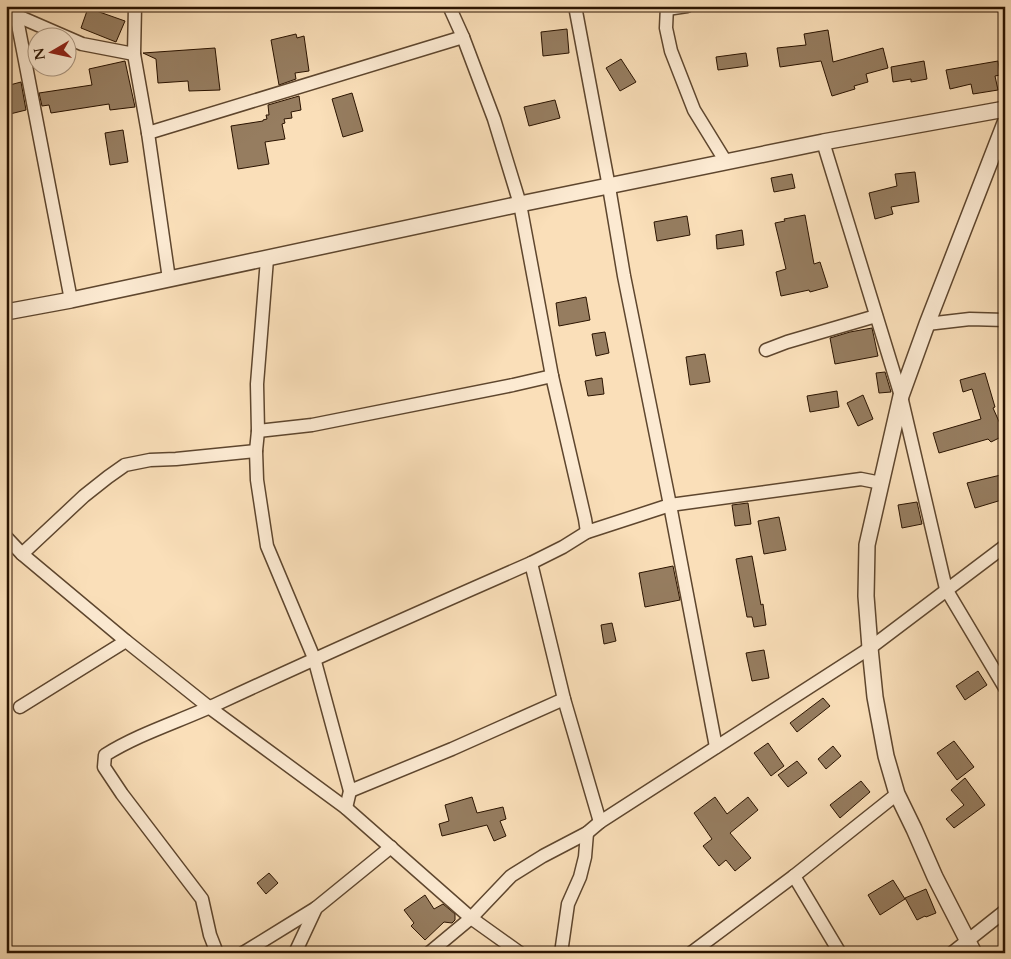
<svg xmlns="http://www.w3.org/2000/svg" width="1011" height="959" font-family="Cardo,serif">
<style>
.building{fill:#967d60;stroke:#2a1300}
.lines{fill:none;stroke-linecap:round;stroke-linejoin:round}
.minor-casing{stroke:#5e462e;stroke-width:15}
.tertiary-casing{stroke:#5e462e;stroke-width:18}
.minor{stroke:#fcead2;stroke-width:12}
.tertiary{stroke:#fcead2;stroke-width:15}
</style>
<rect width="100%" height="100%" fill="#fadfb9"/>
<filter id="stains"><feTurbulence type="fractalNoise" baseFrequency=".004" numOctaves="4"/><feColorMatrix values="0 0 0 0 .2 0 0 0 0 .09 0 0 0 0 .02 0 0 0 .5 -.17"/></filter>
<radialGradient id="worn" r=".72"><stop offset=".6" stop-color="#630" stop-opacity="0"/><stop offset="1" stop-color="#630" stop-opacity=".3"/></radialGradient>
<g class="building">
<path d="M88 8 125 21 116 42 81 28Z"/>
<path d="M567 29 569 53 543 56 541 32Z"/>
<path d="M828 30 833 62 883 48 888 68 866 74 868 82 854 86 855 89 832 96 821 61 780 67 777 48 806 45 804 34Z"/>
<path d="M296 34 297 38 304 36 309 71 295 73 296 79 279 85 271 40Z"/>
<path d="M215 48 220 90 189 91 188 81 158 83 156 59 143 53Z"/>
<path d="M746 53 748 66 718 70 716 57Z"/>
<path d="M621 59 636 82 620 91 606 68Z"/>
<path d="M125 61 135 107 110 110 109 104 51 113 49 105 42 106 39 93 92 85 89 69Z"/>
<path d="M924 61 927 79 911 82V79L893 82 891 67Z"/>
<path d="M998 61 1000 75 995 76 998 90 973 94 971 84 950 89 946 70Z"/>
<path d="M21 82 26 110 6 115V86Z"/>
<path d="M352 93 363 131 343 137 332 99Z"/>
<path d="M299 96 301 110 291 112 292 118 284 119 285 123 282 124 285 139 265 142 269 164 238 169 231 126 263 121V120L267 119 266 115H269L268 105Z"/>
<path d="M555 100 560 118 529 126 524 107Z"/>
<path d="M123 130 128 162 110 165 105 133Z"/>
<path d="M915 172 919 202 891 207 893 214 875 219 869 193 897 186 895 174Z"/>
<path d="M792 174 795 188 774 192 771 178Z"/>
<path d="M805 215 814 264 820 262 828 287 810 292 809 290 781 296 776 272 786 269 775 223 785 221 784 219Z"/>
<path d="M687 216 690 235 657 241 654 222Z"/>
<path d="M742 230 744 245 717 249 716 235Z"/>
<path d="M586 297 590 320 559 326 556 303Z"/>
<path d="M872 328 878 356 835 364 830 338 850 332Z"/>
<path d="M605 332 609 353 596 356 592 334Z"/>
<path d="M705 354 710 382 690 385 686 357Z"/>
<path d="M885 372 891 392 879 393 876 373Z"/>
<path d="M985 373 995 407 993 408 1005 435 991 442 988 439 939 453 933 433 981 419 972 389 963 392 960 380Z"/>
<path d="M602 378 604 394 588 396 585 381Z"/>
<path d="M837 391 839 407 810 412 807 396Z"/>
<path d="M863 395 873 419 858 426 847 403Z"/>
<path d="M1005 474V499L975 508 967 483Z"/>
<path d="M917 502 922 524 902 528 898 505Z"/>
<path d="M748 503 751 524 735 526 732 505Z"/>
<path d="M779 517 786 550 764 554 758 521Z"/>
<path d="M752 556 761 605 763 604 766 625 754 627 752 617H747L736 559Z"/>
<path d="M673 566 680 600 645 607 639 573Z"/>
<path d="M612 623 616 641 604 644 601 625Z"/>
<path d="M764 650 769 678 752 681 746 653Z"/>
<path d="M978 671 987 685 965 700 956 686Z"/>
<path d="M823 698 830 706 797 732 790 723Z"/>
<path d="M954 741 974 767 957 780 937 753Z"/>
<path d="M768 743 784 766 771 776 754 753Z"/>
<path d="M833 746 841 756 826 769 818 759Z"/>
<path d="M797 761 807 773 788 787 778 775Z"/>
<path d="M965 778 985 805 954 828 946 819 964 805 951 790Z"/>
<path d="M861 781 870 792 840 818 830 805Z"/>
<path d="M472 797 477 813 503 807 506 819 500 821 506 836 494 841 487 825 442 836 439 824 449 821 445 805Z"/>
<path d="M715 797 727 814 748 797 758 810 730 833 751 858 735 871 726 860 719 866 703 846 712 839 694 813Z"/>
<path d="M269 873 278 883 266 894 257 883Z"/>
<path d="M893 880 905 899 880 915 868 895Z"/>
<path d="M926 889 936 913 926 917 925 916 917 920 905 898Z"/>
<path d="M425 895 434 909 443 904 455 914V920L452 923 444 922 425 940 411 926 414 923 404 910Z"/>
</g>
<g class="lines">
<g class="minor-casing">
<g id="minor">
<path d="M18 6 16 14 71 300"/>
<path d="M135 6 134 54 148 133 169 279"/>
<path d="M449 6 463 37 494 119 520 204 552 376 585 519 587 532"/>
<path d="M575 6 609 187 624 276 670 505 716 747"/>
<path d="M667 6 666 28 671 51 694 110 726 162"/>
<path d="M667 9 687 6"/>
<path d="M6 11 82 44 134 54"/>
<path d="M148 133 463 37"/>
<path d="M823 142 901 396 946 589 1005 688"/>
<path d="M267 259 257 384 258 431 256 451 257 480 267 546 314 658 350 791 346 808"/>
<path d="M927 324 970 319 1005 320"/>
<path d="M766 350 787 342 876 316"/>
<path d="M258 431 312 425 513 385 552 376"/>
<path d="M6 537 22 554 126 641 210 708 346 808 471 918 520 953"/>
<path d="M22 554 84 496 108 477 125 465 150 460 176 459 256 451"/>
<path d="M531 563 564 699 600 822"/>
<path d="M20 707 126 641"/>
<path d="M350 791 452 749 564 699"/>
<path d="M794 876 840 953"/>
<path d="M217 953 210 935 202 899 122 794 104 767 105 755C140 733 181 721 219 703 322 655 426 609 531 563L563 547 587 532 670 505 861 479 881 483"/>
<path d="M243 953 316 908"/>
<path d="M295 953 316 908 391 847"/>
<path d="M429 953 471 918 511 876 543 856 587 833 600 822 870 648 1005 546"/>
<path d="M561 953 568 904 580 877 585 857 587 833"/>
<path d="M691 953 794 876 897 794"/>
<path d="M952 953 1005 911"/>
</g>
</g>
<g class="tertiary-casing">
<g id="tertiary">
<path d="M6 312 71 300 520 204 823 142 1005 109"/>
<path d="M974 953 935 877 914 829 897 794 886 756 875 697 870 648 866 596 867 545 901 396 927 324 1005 123"/>
</g>
</g>
<use href="#minor" class="minor"/>
<use href="#tertiary" class="tertiary"/>
</g>
<rect width="1011" height="959" fill="none" stroke="#fadfb9" stroke-width="25"/>
<rect x="8" y="8" width="996" height="944" fill="none" stroke="#2a1300" stroke-width="2.5"/>
<rect x="12" y="12" width="986" height="934" fill="none" stroke="#2a1300"/>
<g transform="translate(52 52) rotate(261)"><circle r="24" fill="#fcead2" stroke="#a8947e"/>
<path d="M0-4L9 19L0 12L-9 19Z" fill="#8f2418"/>
<text y="-8" font-size="14" font-weight="bold" text-anchor="middle" fill="#2a1300">N</text>
</g>
<rect width="100%" height="100%" filter="url(#stains)"/>
<rect width="100%" height="100%" fill="url(#worn)"/>
</svg>
